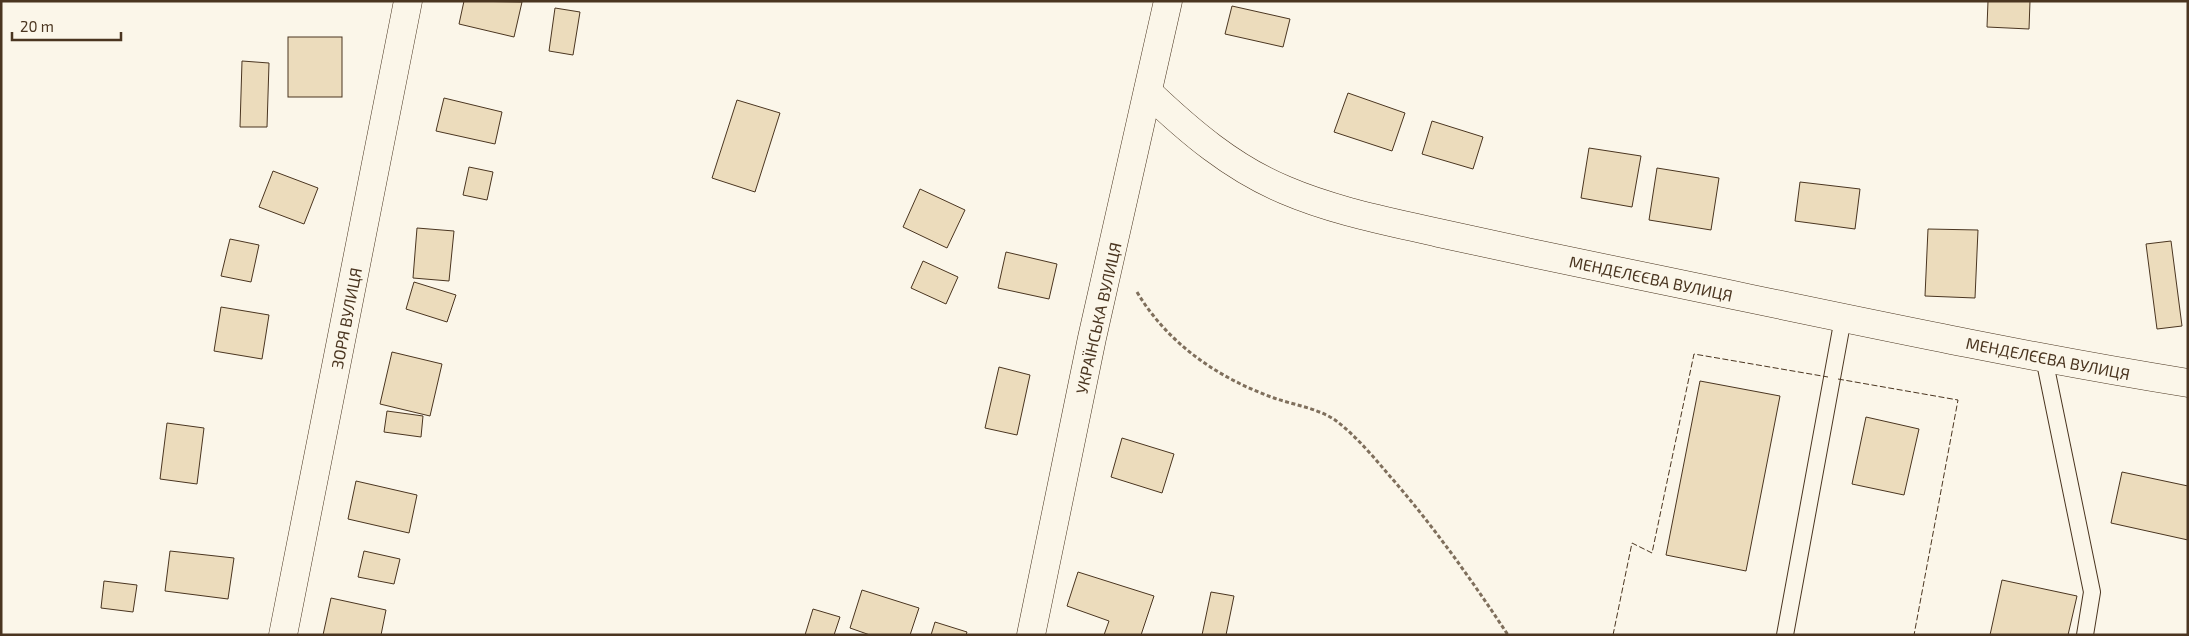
<svg xmlns="http://www.w3.org/2000/svg" width="2189" height="636" font-family="'Exo 2',sans-serif">
<style>
.building{fill:#ecdcbc;stroke:#4a3520}
.lines{fill:none;stroke-linecap:round;stroke-linejoin:round}
.service-casing{stroke:#4a3520;stroke-width:18}
.minor-casing{stroke:#4a3520;stroke-width:29}
.path{stroke:#7f6f5c;stroke-width:3;stroke-dasharray:4 2.5;stroke-linecap:butt}
.service{stroke:#fbf6e9;stroke-width:16}
.minor{stroke:#fbf6e9;stroke-width:28}
.fence{stroke:#4a3520;stroke-width:1;stroke-dasharray:6 2.5;stroke-linecap:butt}
.labels{text-anchor:middle;dominant-baseline:central;stroke-width:4;stroke-linejoin:round;paint-order:stroke}
.street-label{font-size:16px;fill:#4a3520;stroke:#fbf6e9}
</style>
<rect width="100%" height="100%" fill="#fbf6e9"/>
<g class="building">
<path d="M464 1 522 2 514 37 459 24Z"/>
<path d="M1988 1H2030L2029 29 1987 27Z"/>
<path d="M1232 6 1290 19 1283 47 1225 34Z"/>
<path d="M555 8 580 12 573 55 549 51Z"/>
<rect x="288" y="37" width="54" height="60"/>
<path d="M242 61 269 63 267 127H240Z"/>
<path d="M1348 93 1405 113 1392 151 1334 132Z"/>
<path d="M444 98 502 112 495 144 436 131Z"/>
<path d="M737 100 780 113 755 192 712 178Z"/>
<path d="M1432 121 1483 137 1473 169 1422 154Z"/>
<path d="M1589 148 1641 156 1632 207 1581 198Z"/>
<path d="M469 167 493 172 487 200 463 195Z"/>
<path d="M1657 168 1719 178 1711 230 1649 220Z"/>
<path d="M273 171 318 188 304 224 259 207Z"/>
<path d="M1800 182 1860 189 1855 229 1795 221Z"/>
<path d="M920 189 965 210 947 248 903 227Z"/>
<path d="M417 228 454 231 449 281 413 278Z"/>
<path d="M1928 229 1978 230 1975 298 1925 296Z"/>
<path d="M230 239 259 245 251 282 221 276Z"/>
<path d="M2171 241 2182 326 2157 329 2146 244Z"/>
<path d="M1006 252 1057 264 1049 299 998 288Z"/>
<path d="M923 261 958 277 946 304 911 288Z"/>
<path d="M414 282 456 295 447 322 406 309Z"/>
<path d="M221 307 269 315 262 359 214 351Z"/>
<path d="M392 352 442 364 430 416 380 404Z"/>
<path d="M999 367 1030 375 1017 435 985 428Z"/>
<path d="M1700 381 1780 396 1746 571 1666 555Z"/>
<path d="M387 411 423 416 421 437 384 432Z"/>
<path d="M1866 417 1919 429 1904 495 1852 484Z"/>
<path d="M167 423 204 428 197 484 160 479Z"/>
<path d="M1122 438 1174 454 1162 493 1111 477Z"/>
<path d="M2122 472 2188 486V540L2111 523Z"/>
<path d="M356 481 417 495 409 533 348 519Z"/>
<path d="M170 551 234 558 228 599 165 591Z"/>
<path d="M364 551 400 559 394 584 358 577Z"/>
<path d="M1078 572 1154 596 1141 635H1104L1109 621 1067 606Z"/>
<path d="M2002 580 2077 596 2068 635H1990Z"/>
<path d="M104 581 137 585 133 612 101 608Z"/>
<path d="M862 590 919 608 910 635H870L850 628Z"/>
<path d="M1211 592 1234 596 1226 635H1202Z"/>
<path d="M331 598 386 610 381 635H323Z"/>
<path d="M813 609 840 617 834 635H805Z"/>
<path d="M935 622 967 632 966 635H931Z"/>
</g>
<g class="lines">
<g class="service-casing">
<g id="service">
<path d="M2044 358 2092 592 2085 635"/>
<path d="M1785 635 1843 318"/>
</g>
</g>
<g class="minor-casing">
<g id="minor">
<path d="M1148 92C1189 131 1232 168 1285 190 1334 211 1387 221 1439 233 1503 247 1568 261 1632 274 1817 312 2002 353 2188 383"/>
<path d="M283 635 408 1"/>
<path d="M1031 635 1092 338 1168 1"/>
</g>
</g>
<path class="path" d="M1137 292C1168 344 1218 378 1274 398 1294 405 1317 408 1335 420 1355 435 1372 455 1388 474 1432 524 1471 579 1508 635"/>
<use href="#service" class="service"/>
<use href="#minor" class="minor"/>
<g class="fence">
<path d="M1838 379 1958 400 1914 635"/>
<path d="M1613 635 1632 543 1652 553 1694 354 1828 377"/>
</g>
</g>
<g class="labels">
<g class="street-label">
<text transform="translate(1651 278) rotate(12)">МЕНДЕЛЄЄВА ВУЛИЦЯ</text>
<text transform="translate(346 318) rotate(-79)">ЗОРЯ ВУЛИЦЯ</text>
<text transform="translate(1098 318) rotate(-77)">УКРАЇНСЬКА ВУЛИЦЯ</text>
<text transform="translate(2048 358) rotate(11)">МЕНДЕЛЄЄВА ВУЛИЦЯ</text>
</g>
</g>
<rect width="2189" height="636" fill="none" stroke="#4a3520" stroke-width="5"/>
<path d="M12 32v8h109v-8" fill="none" stroke="#4a3520" stroke-width="2.5"/>
<text x="20" y="32" font-size="15" fill="#4a3520" stroke="#fbf6e9" stroke-width="4" paint-order="stroke">20 m</text>
</svg>
